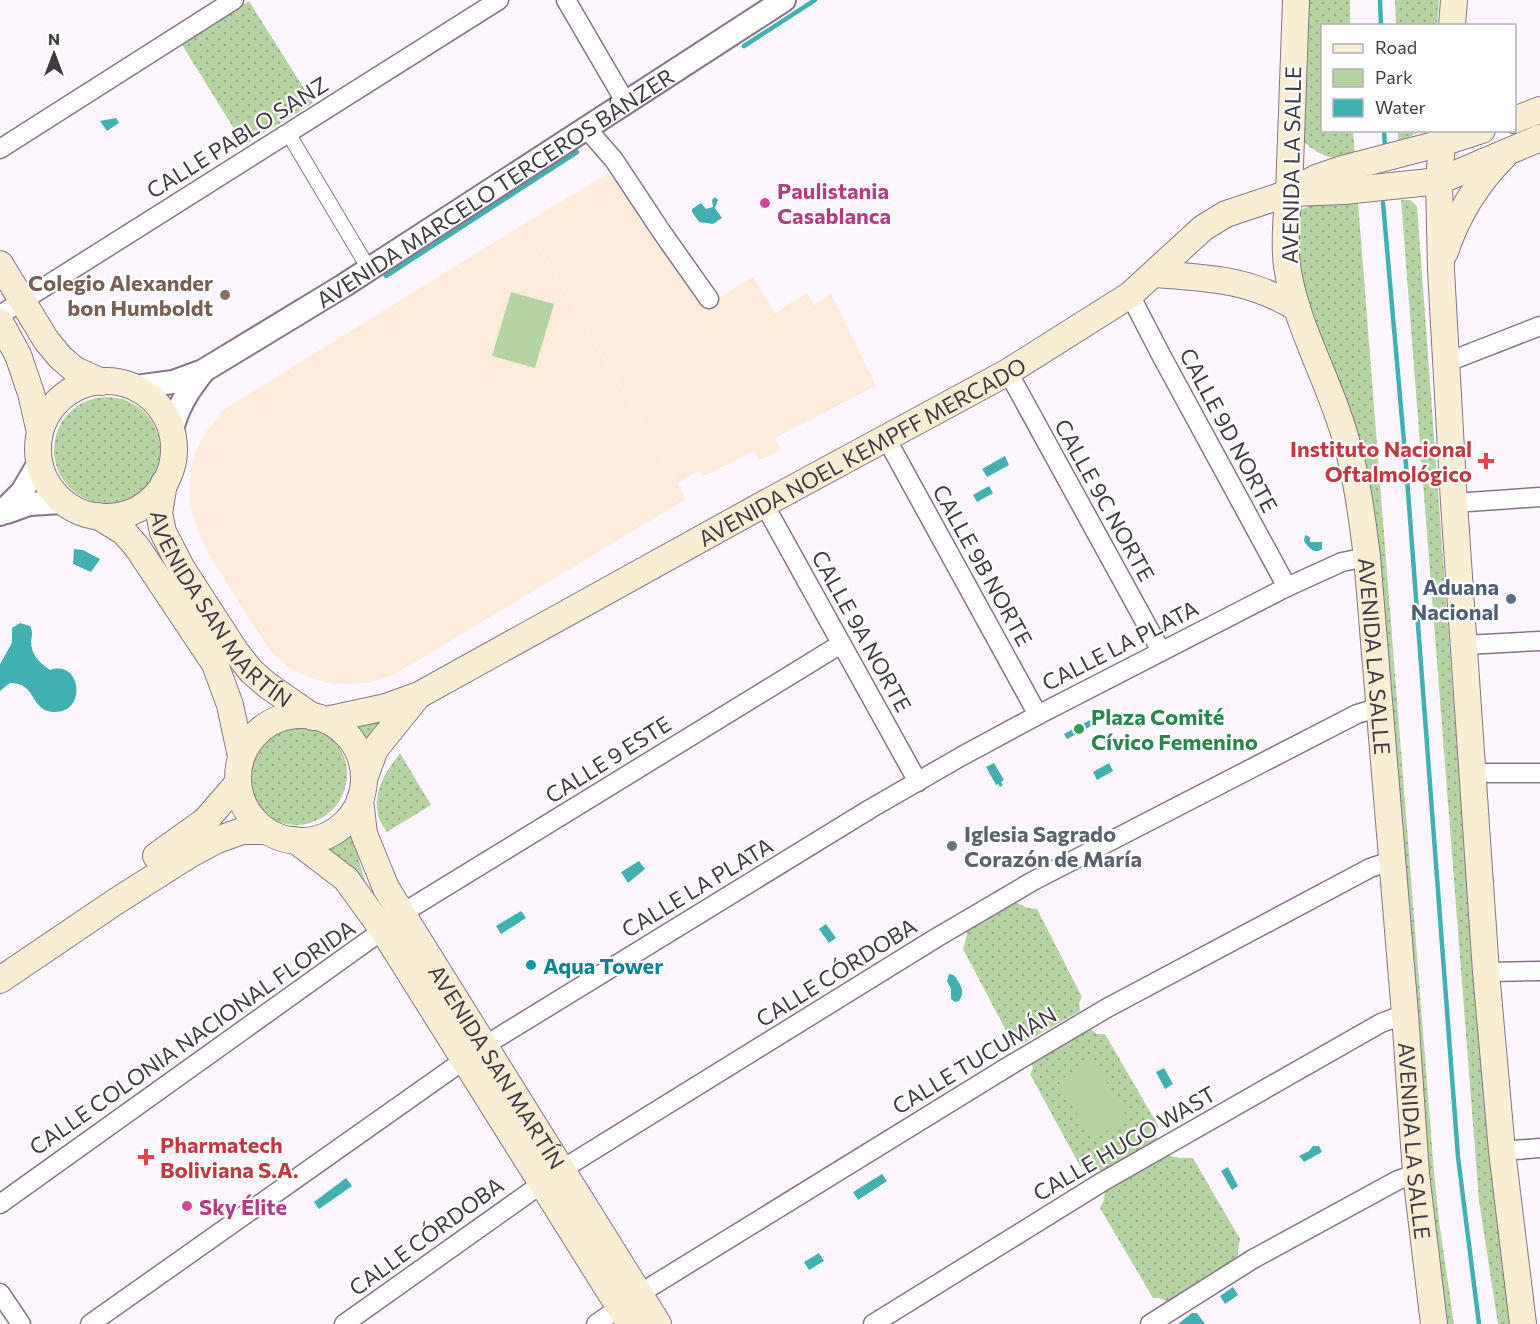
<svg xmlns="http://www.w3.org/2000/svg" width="1540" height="1324" font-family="Commissioner,sans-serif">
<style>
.education{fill:#ffebdb}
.medical{fill:#feebdb}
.green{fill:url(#green-dots)}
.pitch{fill:#b6d4a3}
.water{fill:#42afb2}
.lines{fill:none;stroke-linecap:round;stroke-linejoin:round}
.stream{stroke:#42afb2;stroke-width:4.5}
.pedestrian-casing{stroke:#867588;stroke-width:16}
.minor-casing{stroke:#867588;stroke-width:21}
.tertiary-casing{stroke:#867588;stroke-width:26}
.secondary-casing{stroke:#867588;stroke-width:28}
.pedestrian{stroke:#fff;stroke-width:14}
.minor{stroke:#fff;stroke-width:18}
.tertiary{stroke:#fff;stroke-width:22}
.secondary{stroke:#f9eed4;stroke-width:26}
.hotel-dot{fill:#d1479c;stroke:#fff;stroke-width:2}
.education-dot{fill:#8d6e63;stroke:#fff;stroke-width:2}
.health-dot{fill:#e0444e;stroke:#fff;stroke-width:2}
.service-dot{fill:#5c6f8a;stroke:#fff;stroke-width:2}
.leisure-dot{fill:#2e9e5b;stroke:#fff;stroke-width:2}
.worship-dot{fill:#6b7280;stroke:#fff;stroke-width:2}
.culture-dot{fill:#0f9aa8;stroke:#fff;stroke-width:2}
.labels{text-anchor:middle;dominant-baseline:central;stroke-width:4.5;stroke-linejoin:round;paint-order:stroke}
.street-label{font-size:22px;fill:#413a43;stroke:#fff}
.hotel-label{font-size:22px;font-weight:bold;fill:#b23c85;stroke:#fff;text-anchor:start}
.education-label{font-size:22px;font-weight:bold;fill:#785e54;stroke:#fff;text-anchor:end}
.health-label{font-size:22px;font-weight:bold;fill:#be3a42;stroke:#fff;text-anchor:end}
.service-label{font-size:22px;font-weight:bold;fill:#4e5e75;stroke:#fff;text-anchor:end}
.leisure-label{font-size:22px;font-weight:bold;fill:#27864d;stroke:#fff;text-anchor:start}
.worship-label{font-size:22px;font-weight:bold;fill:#5b616d;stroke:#fff;text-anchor:start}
.culture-label{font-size:22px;font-weight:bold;fill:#0d838f;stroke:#fff;text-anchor:start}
</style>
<defs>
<pattern id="green-dots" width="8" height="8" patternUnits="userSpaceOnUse" patternTransform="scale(1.5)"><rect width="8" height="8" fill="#b6d4a3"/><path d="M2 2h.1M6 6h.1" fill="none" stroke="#96ad86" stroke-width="1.8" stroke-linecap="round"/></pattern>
</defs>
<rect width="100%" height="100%" fill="#fef6ff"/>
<path class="education" d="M525 223 686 499 392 676 367 683 334 684 313 679 291 669 271 652 250 620 207 551 198 530 189 503 191 468 196 450 206 432 223 410Z"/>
<path class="medical" d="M615 169 708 304 753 277 775 313 807 293 814 305 831 294 876 386 775 438 781 450 759 461 754 451 703 477 699 471 677 483 525 223Z"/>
<g class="green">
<path d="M1304 0H1350V25L1322 26V130L1353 131 1355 154C1331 160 1325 159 1305 143L1302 125Z"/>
<path d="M1395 0H1439L1437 25H1396Z"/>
<path d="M249 1 313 103 244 145 181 43Z"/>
<path d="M1398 131H1422L1398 142Z"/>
<path d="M1401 200H1410L1417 206 1458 762 1464 787C1476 967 1483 1146 1511 1324H1498L1479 1201Z"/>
<path d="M1358 202 1434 1172 1439 1221 1454 1324H1444L1425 1186 1379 595 1298 282V211L1312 205Z"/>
<circle cx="107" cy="450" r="53"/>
<path d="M396 711 365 741 344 720Z"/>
<circle cx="296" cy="774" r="51"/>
<path d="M400 753 431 805 387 832C384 827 379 821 378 815 372 791 387 770 400 753Z"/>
<path d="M351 833 365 881 327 847Z"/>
<path d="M1013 901 1028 908 1037 909 1082 997 1079 1003 1080 1011 1022 1044 1020 1041 1010 1038 963 949 967 934 966 927Z"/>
<path d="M1090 1029 1097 1034H1105L1159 1127 1156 1133 1158 1145 1104 1173 1098 1169 1080 1166 1030 1074 1033 1068 1031 1061Z"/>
<path d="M1167 1155 1180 1158H1193L1240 1239 1238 1251V1260L1168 1302 1159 1298H1153L1100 1208 1104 1200 1105 1190Z"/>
</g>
<g class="pitch">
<path d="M511 292 554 304 535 368 492 356Z"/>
<path d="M1094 1060 1128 1119 1092 1140 1058 1081Z"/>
</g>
<g class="water">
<path d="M116 118 119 123 107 131 100 121Z"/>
<path d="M715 197 718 200 715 208 722 218 713 224 699 222 692 212V209L701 203 706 209 713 207 712 200Z"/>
<path d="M1005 456 1009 465 987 477 982 469Z"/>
<path d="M989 486 993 493 977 502 973 495Z"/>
<path d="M1305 535 1310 537V542H1322V549C1314 555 1309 548 1304 541Z"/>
<path d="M74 549 83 550 100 559 91 572 73 564Z"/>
<path d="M20 623 30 626C33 632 32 635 31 641 31 655 39 662 50 670 81 659 88 713 54 712 29 711 38 683 10 683L0 691V664L12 643V628Z"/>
<path d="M1092 719 1095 724 1067 739 1064 734Z"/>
<path d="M994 763 1004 780 1001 782 1003 785 1000 787 998 784 996 785 986 767Z"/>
<path d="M1109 763 1113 771 1097 780 1093 772Z"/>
<path d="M639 861 645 869 628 883 621 872Z"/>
<path d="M521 911 526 918 501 934 496 926Z"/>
<path d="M826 924 836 938 829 943 819 929Z"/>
<path d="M949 974 954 975C960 984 966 991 959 1001L955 1002 951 999V989L947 981Z"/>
<path d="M1164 1068 1173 1084 1165 1089 1156 1072Z"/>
<path d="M1313 1146H1319L1322 1152 1304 1162 1299 1156 1309 1151Z"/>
<path d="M1228 1167 1238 1186 1232 1190 1221 1171Z"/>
<path d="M882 1174 887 1181 858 1200 853 1192Z"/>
<path d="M346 1178 352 1186 319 1209 314 1202Z"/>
<path d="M819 1253 824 1261 809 1270 804 1262Z"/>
<path d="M1233 1287 1238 1295 1225 1304 1220 1296Z"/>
<path d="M1192 1313H1197L1205 1324H1178Z"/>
</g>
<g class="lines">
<g class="stream">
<path d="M1380 0 1381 26"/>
<path d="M744 46 815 0"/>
<path d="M1384 130 1385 148"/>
<path d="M1383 203 1406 465 1458 1157 1479 1324"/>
<path d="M386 276 577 152"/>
</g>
<g class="pedestrian-casing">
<path id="pedestrian" d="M288 133 369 269"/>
</g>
<g class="minor-casing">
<g id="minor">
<path d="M566 0 626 103"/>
<path d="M587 129 614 160 661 231 709 299"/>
<path d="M0 149 234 0"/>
<path d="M1130 295 1161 355 1287 587"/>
<path d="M0 315 499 0"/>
<path d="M1445 363 1540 326"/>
<path d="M1008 372 1161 651"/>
<path d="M886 438 1038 715"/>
<path d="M1454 503 1540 497"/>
<path d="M764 504 918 782"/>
<path d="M1465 645 1540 641"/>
<path d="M1473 773H1540"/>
<path d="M401 914 841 644"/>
<path d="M1486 972 1540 971"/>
<path d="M1502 1151 1540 1148"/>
<path d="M0 1204 383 930"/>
<path d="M0 1293 21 1324"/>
<path d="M90 1324 484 1046 870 809 962 756 1038 715 1287 587 1342 562 1367 557"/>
<path d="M344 1324 561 1170 936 938 1033 881 1357 714 1380 707"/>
<path d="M596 1324 639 1294 1009 1066 1107 1008 1370 868 1391 861"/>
<path d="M873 1324 1102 1182 1381 1023 1405 1014"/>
<path d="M1150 1324 1253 1259 1398 1180 1416 1174"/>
</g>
</g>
<g class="tertiary-casing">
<g id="tertiary">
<path id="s1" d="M136 387 173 382 203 371 343 286 784 0"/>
<path d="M171 433C177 408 187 392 202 373"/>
<path d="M7 512 29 504 62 502"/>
<path d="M0 514 22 492 39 463"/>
</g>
</g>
<g class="secondary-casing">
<g id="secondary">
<path id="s2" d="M1296 0 1289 193C1286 218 1284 242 1287 266 1296 327 1330 381 1346 440 1357 478 1362 518 1367 557L1405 1014 1416 1174 1434 1324"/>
<path d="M1452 26 1454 0"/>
<path d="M1514 120 1540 110"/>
<path d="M1443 130 1439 181 1441 270 1454 503 1486 972 1502 1151 1523 1324"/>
<path d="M1293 193 1344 191 1439 181 1540 138"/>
<path d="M1445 252C1457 215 1477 183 1504 156"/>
<path d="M0 264 46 340 60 357 75 370 102 382"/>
<path d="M1154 274C1209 278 1249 279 1297 308"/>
<path d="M0 322 18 355 31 393 39 428"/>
<circle cx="106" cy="449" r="68"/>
<path id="s3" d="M164 483 159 513 163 532 181 567 236 652 251 671 267 685 313 717"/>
<path d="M98 516 124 532 137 547 215 664 230 705 241 756"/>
<circle cx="301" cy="778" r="63"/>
<path id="s4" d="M326 720 386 707 419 695 764 504 1008 372 1130 295 1203 228 1226 214 1289 193 1316 178 1342 169 1442 143 1482 130"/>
<path d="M364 779 375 749 417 697"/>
<path id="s5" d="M360 799 364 834 386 888 658 1324"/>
<path d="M295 840 346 879 383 930 630 1324"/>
<path d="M156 856 206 820 238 783"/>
<path d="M0 980 115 902 189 855 217 840 242 831H267"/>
</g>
</g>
<use href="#pedestrian" class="pedestrian"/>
<use href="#minor" class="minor"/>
<use href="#tertiary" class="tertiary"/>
<use href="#secondary" class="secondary"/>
</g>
<g class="hotel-dot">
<circle cx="765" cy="203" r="6"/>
<circle cx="187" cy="1206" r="6"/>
</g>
<circle class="education-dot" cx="225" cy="295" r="6"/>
<g class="health-dot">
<path d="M1483 452h6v6h6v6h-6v6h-6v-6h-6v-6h6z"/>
<path d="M143 1148h6v6h6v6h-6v6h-6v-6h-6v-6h6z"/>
</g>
<circle class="service-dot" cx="1511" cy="599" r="6"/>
<circle class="leisure-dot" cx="1079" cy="729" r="6"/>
<circle class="worship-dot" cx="952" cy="846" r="6"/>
<circle class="culture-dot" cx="531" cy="965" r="6"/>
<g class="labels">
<g class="street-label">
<text transform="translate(237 137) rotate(-32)">CALLE PABLO SANZ</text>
<text transform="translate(1291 165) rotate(-89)">AVENIDA LA SALLE</text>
<text stroke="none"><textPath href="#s1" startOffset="414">AVENIDA MARCELO TERCEROS BÁNZER</textPath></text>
<text transform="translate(1229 430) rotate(62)">CALLE 9D NORTE</text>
<text stroke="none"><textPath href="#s4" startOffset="602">AVENIDA NOEL KEMPFF MERCADO</textPath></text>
<text transform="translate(1105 500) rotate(61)">CALLE 9C NORTE</text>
<text transform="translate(983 565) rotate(61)">CALLE 9B NORTE</text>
<text stroke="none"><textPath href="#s3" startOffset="146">AVENIDA SAN MARTÍN</textPath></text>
<text transform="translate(862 631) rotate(61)">CALLE 9A NORTE</text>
<text transform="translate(1120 645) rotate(-27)">CALLE LA PLATA</text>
<text stroke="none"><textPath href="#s2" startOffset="669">AVENIDA LA SALLE</textPath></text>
<text transform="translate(608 759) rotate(-32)">CALLE 9 ESTE</text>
<text transform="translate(697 887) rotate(-31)">CALLE LA PLATA</text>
<text transform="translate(836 972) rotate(-32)">CALLE CÓRDOBA</text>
<text transform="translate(192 1037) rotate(-35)">CALLE COLONIA NACIONAL FLORIDA</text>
<text transform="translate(974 1060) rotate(-31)">CALLE TUCUMÁN</text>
<text stroke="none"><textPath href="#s5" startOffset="304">AVENIDA SAN MARTÍN</textPath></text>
<text stroke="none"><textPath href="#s2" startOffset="1155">AVENIDA LA SALLE</textPath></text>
<text transform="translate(1124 1143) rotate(-30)">CALLE HUGO WAST</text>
<text transform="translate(426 1236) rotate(-36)">CALLE CÓRDOBA</text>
</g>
<g class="hotel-label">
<text x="777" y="190">Paulistania<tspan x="777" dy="25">Casablanca</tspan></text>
<text x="199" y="1206">Sky Élite</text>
</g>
<g class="education-label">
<text x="213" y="282">Colegio Alexander<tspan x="213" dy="25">bon Humboldt</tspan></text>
</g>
<g class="health-label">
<text x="1472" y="448">Instituto Nacional<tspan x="1472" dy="25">Oftalmológico</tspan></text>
<text x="160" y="1144" text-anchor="start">Pharmatech<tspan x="160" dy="25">Boliviana S.A.</tspan></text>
</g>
<g class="service-label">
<text x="1499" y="586">Aduana<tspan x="1499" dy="25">Nacional</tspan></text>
</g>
<g class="leisure-label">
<text x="1091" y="716">Plaza Comité<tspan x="1091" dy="25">Cívico Femenino</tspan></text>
</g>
<g class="worship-label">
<text x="964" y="833">Iglesia Sagrado<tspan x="964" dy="25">Corazón de María</tspan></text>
</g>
<g class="culture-label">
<text x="543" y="965">Aqua Tower</text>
</g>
</g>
<rect x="1321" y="24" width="195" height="108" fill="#ffffff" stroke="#b3b0b4" stroke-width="1.5"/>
<rect x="1333" y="44" width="30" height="9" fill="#f9eed4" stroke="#b3b0b4" stroke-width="1.5"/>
<text x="1375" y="54" font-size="18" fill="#413a43">Road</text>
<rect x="1333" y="69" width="30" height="18" fill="#b6d4a3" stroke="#b3b0b4" stroke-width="1.5"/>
<text x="1375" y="84" font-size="18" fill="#413a43">Park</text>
<rect x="1333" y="99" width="30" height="18" fill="#42afb2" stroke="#b3b0b4" stroke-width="1.5"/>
<text x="1375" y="114" font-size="18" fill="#413a43">Water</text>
<g transform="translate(54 54)" stroke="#ffffff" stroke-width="4.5" paint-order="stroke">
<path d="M0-4.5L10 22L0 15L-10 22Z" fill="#413a43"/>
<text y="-9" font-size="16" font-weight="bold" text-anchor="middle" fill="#413a43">N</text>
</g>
</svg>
